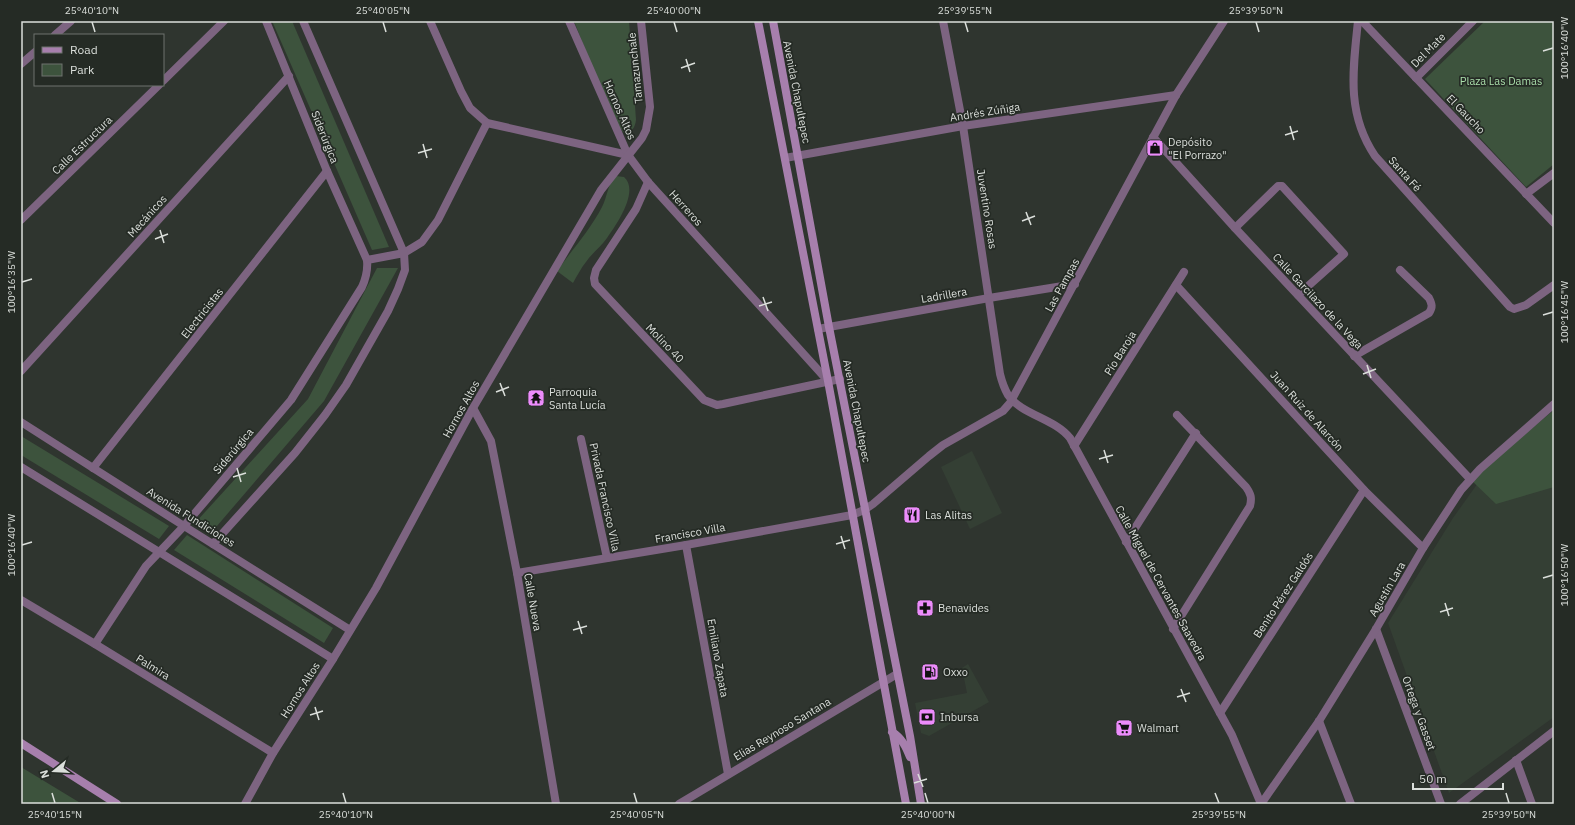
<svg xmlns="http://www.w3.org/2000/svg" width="1575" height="825" font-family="'IBM Plex Sans',sans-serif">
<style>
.built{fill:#343f34}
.green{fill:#3d533d}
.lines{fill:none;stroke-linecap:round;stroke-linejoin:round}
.street{stroke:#7d6481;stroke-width:8}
.secondary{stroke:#a77fad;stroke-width:8}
.ticks{fill:none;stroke:#dbdfdb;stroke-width:1.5}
.labels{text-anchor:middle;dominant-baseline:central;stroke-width:3.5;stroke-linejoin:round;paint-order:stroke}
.street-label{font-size:11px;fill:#dbdfdb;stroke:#252b25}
.park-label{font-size:11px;fill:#abdfac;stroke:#252b25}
.poi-label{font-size:11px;fill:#dbdfdb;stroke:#252b25;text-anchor:start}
.neatline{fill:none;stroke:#dbdfdb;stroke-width:1.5}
.ticks-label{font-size:10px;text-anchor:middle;fill:#dbdfdb}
</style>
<rect width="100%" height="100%" fill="#2f352f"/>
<g class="built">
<path d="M1554 415V717L1449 793 1388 623 1453 518 1480 480Z"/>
<path d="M972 451 1002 513 970 529 941 467Z"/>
<path d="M968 664 989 702 929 736 921 733 915 703 967 693 962 668Z"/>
</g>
<g class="green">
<path d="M272 21H292L389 247 372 250Z"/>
<path d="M574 21H629L636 120C635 128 631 134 623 132L614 122Z"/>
<path d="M1485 21H1554V164L1526 187 1425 79Z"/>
<path d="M616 176 624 177C640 191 616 225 607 238 601 247 592 253 586 262 581 268 577 276 573 283L557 271C572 250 590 230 602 207 607 198 608 182 616 176Z"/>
<path d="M377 268H398L324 401 211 533 195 523 308 399Z"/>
<path d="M1554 410V487L1496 504 1470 479Z"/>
<path d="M21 436 169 526 159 539 21 455Z"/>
<path d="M187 535 333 628 324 643 174 550Z"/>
<path d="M21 767 82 804H21Z"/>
</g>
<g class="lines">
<g class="street">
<path d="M430 21 461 91 470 108 487 123 628 155 648 182 828 381"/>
<path d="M569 21 628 155"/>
<path d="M943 21 963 126 1000 374C1002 382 1004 388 1008 395 1022 415 1054 418 1070 438L1232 735 1261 804"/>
<path d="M1358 21C1353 70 1346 113 1375 156L1510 307 1514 309 1526 305 1554 285"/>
<path d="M1362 21 1554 223"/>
<path d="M55 35 71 21"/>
<path d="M21 64 35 52"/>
<path d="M1416 78 1473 21"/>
<path d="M163 81 224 21"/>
<path d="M1153 137 1235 228 1470 479"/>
<path d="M785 158 963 126 1176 95"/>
<path d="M648 182 636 209 596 270 594 278 595 284 704 400 717 405 723 404 840 379"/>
<path d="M1526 194 1554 173"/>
<path d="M21 220 159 85"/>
<path d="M1235 228 1278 186H1282L1344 254 1298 295"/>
<path d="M367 260 404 253 422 242 438 220 487 123"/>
<path d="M1176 285 1364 490 1423 548"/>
<path d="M818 329 989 298 1075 284"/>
<path d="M1354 356 1429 313C1433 307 1432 304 1429 298L1400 270"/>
<path d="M21 371 289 76"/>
<path d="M473 408 491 441 517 573 556 804"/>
<path d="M21 422 184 526 350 630"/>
<path d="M581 439 607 558"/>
<path d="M1074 446 1184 272"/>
<path d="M21 467 333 659"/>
<path d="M93 468 327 171"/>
<path d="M1126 542 1196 433"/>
<path d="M213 544 295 453 325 415 346 385 388 311 398 289 405 270 404 253 303 21"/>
<path d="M686 545 728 774"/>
<path d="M517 573 686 545 852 515 864 510 873 504 929 456 943 445 1003 411 1010 403 1176 95 1224 21"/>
<path d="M21 600 95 644 273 753"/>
<path d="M1173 629 1250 506C1252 498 1251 494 1246 487L1177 415"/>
<path d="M1376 629 1441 804"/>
<path d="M95 644 146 566 184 526 291 400 362 287C366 278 368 270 367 260L327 171 266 21"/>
<path d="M1220 713 1364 490"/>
<path d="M1319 721 1351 804"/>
<path d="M1516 760 1532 804"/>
<path d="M245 804 273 753 333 659 376 588 473 408 601 190 642 138 646 130 650 107 641 21"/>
<path d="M679 804 897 674"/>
<path d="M1261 804 1319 721 1376 629 1423 548 1461 490 1480 469 1554 404"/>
<path d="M1460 804 1554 731"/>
</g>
<g class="secondary">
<path d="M758 21 828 381 906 804"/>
<path d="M773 21 829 327 910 736 921 804"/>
<path d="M892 732C902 738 906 747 910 757"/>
<path d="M21 743 117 804"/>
</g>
</g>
<path class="ticks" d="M92 22 95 32M383 22 386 32M674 22 677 32M965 22 968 32M1256 22 1259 32M1543 51 1553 48M686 59 690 72M681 68 695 63M1290 126 1294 140M1285 135 1298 131M423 144 427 158M418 153 432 149M1026 212 1031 225M1022 221 1035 216M160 230 164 243M155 239 168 234M22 282 32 279M763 297 768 311M759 306 772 302M1543 315 1553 312M1367 365 1371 378M1363 374 1376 369M500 383 505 396M496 392 509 387M1104 450 1108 463M1099 459 1113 455M237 468 241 482M233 477 246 473M841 536 845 549M836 544 850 540M22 545 32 542M1543 578 1553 575M1445 603 1449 616M1440 612 1453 608M578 621 582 634M573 630 587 626M1181 689 1186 702M1177 697 1190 693M315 707 319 720M310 715 323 711M918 774 923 787M914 783 927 779M52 793 55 803M343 793 346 803M634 793 637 803M925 793 928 803M1215 793 1219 803M1506 793 1509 803"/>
<defs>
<g id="shop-square" transform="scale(0.9)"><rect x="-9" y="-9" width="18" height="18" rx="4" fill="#ec8cfb" stroke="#252b25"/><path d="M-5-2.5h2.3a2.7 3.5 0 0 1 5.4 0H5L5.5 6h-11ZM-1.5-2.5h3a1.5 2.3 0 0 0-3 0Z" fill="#111"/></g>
<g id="temple-square" transform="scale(0.9)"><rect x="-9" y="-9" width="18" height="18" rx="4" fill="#ec8cfb" stroke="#252b25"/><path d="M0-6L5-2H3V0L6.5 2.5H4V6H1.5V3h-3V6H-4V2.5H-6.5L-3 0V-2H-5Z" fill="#111"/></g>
<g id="restaurant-square" transform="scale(0.9)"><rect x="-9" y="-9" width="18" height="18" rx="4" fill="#ec8cfb" stroke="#252b25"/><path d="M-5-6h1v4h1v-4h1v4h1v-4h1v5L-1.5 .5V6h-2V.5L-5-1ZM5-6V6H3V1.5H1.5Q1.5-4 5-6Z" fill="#111"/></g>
<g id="pharmacy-square" transform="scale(0.9)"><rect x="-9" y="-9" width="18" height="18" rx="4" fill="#ec8cfb" stroke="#252b25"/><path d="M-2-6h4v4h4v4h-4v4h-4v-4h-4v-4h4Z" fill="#111"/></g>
<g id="fuel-square" transform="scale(0.9)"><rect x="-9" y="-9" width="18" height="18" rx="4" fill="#ec8cfb" stroke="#252b25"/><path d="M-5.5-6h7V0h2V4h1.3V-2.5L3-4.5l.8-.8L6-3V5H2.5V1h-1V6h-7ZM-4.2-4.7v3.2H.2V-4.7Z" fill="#111"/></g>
<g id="bank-square" transform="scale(0.9)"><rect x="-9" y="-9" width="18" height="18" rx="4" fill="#ec8cfb" stroke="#252b25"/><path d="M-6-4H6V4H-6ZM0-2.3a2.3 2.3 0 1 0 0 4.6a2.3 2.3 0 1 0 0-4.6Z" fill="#111"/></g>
<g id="supermarket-square" transform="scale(0.9)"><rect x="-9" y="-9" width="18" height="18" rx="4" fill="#ec8cfb" stroke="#252b25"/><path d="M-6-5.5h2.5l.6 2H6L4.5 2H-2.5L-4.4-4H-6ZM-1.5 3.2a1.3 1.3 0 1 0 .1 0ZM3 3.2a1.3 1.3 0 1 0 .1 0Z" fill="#111"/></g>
</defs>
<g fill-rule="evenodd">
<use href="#shop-square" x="1155" y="148"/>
<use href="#temple-square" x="536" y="398"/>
<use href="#restaurant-square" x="912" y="515"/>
<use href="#pharmacy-square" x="925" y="608"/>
<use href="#fuel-square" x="930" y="672"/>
<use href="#bank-square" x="927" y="717"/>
<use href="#supermarket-square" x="1124" y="728"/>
</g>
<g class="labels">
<g class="street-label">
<text transform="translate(1428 50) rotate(-45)">Del Mate</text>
<text transform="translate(635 68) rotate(-96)">Tamazunchale</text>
<text transform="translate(797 92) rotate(79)">Avenida Chapultepec</text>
<text transform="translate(620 110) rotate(66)">Hornos Altos</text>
<text transform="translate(985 112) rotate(-9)">Andrés Zúñiga</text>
<text transform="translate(1466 114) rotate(46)">El Gaucho</text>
<text transform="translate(325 137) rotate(68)">Siderúrgica</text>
<text transform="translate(82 145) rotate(-44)">Calle Estructura</text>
<text transform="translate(1405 174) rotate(48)">Santa Fé</text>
<text transform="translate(686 208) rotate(48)">Herreros</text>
<text transform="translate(987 209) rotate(81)">Juventino Rosas</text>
<text transform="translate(147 216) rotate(-48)">Mecánicos</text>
<text transform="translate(1062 285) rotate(-61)">Las Pampas</text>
<text transform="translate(944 295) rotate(-10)">Ladrillera</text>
<text transform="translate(1318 301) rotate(47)">Calle Garcilazo de la Vega</text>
<text transform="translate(202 313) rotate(-52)">Electricistas</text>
<text transform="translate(665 343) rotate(46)">Molino 40</text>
<text transform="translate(1120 353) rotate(-58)">Pío Baroja</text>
<text transform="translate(461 409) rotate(-61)">Hornos Altos</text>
<text transform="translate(857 411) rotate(79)">Avenida Chapultepec</text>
<text transform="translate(1307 411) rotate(48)">Juan Ruiz de Alarcón</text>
<text transform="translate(233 451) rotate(-50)">Siderúrgica</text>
<text transform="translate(605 497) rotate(78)">Privada Francisco Villa</text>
<text transform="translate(191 517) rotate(32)">Avenida Fundiciones</text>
<text transform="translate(690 533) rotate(-10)">Francisco Villa</text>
<text transform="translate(1161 583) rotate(61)">Calle Miguel de Cervantes Saavedra</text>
<text transform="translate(1387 589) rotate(-60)">Agustín Lara</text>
<text transform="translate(1283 595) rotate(-57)">Benito Pérez Galdós</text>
<text transform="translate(533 602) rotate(80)">Calle Nueva</text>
<text transform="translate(718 658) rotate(80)">Emiliano Zapata</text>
<text transform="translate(153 667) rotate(32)">Palmira</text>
<text transform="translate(300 690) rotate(-58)">Hornos Altos</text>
<text transform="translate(1419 713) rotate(70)">Ortega y Gasset</text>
<text transform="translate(782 729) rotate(-31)">Elias Reynoso Santana</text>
</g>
<g class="park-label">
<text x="1501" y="81">Plaza Las Damas</text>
</g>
<g class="poi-label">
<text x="1168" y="142">Depósito<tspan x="1168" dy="13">"El Porrazo"</tspan></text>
<text x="549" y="392">Parroquia<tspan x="549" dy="13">Santa Lucía</tspan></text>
<text x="925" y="515">Las Alitas</text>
<text x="938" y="608">Benavides</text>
<text x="943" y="672">Oxxo</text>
<text x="940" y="717">Inbursa</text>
<text x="1137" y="728">Walmart</text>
</g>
</g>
<rect width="1575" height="825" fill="none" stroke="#252b25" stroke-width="44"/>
<rect x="34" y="34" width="130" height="52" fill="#252b25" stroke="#6e736e"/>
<rect x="42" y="47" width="20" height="6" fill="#a77fad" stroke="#6e736e"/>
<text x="70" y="54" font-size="12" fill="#dbdfdb">Road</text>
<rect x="42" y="64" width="20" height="12" fill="#3d533d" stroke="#6e736e"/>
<text x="70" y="74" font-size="12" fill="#dbdfdb">Park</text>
<g transform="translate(54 771) rotate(252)" stroke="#252b25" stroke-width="3" paint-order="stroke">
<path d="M0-3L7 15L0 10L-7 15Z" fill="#dbdfdb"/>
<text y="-6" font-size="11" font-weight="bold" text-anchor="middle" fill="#dbdfdb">N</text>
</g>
<path d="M1413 783v6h90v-6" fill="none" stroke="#dbdfdb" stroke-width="2"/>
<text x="1419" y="783" font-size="12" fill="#dbdfdb" stroke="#252b25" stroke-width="3" paint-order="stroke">50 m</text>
<rect x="22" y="22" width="1531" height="781" class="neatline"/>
<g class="ticks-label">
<text x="92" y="14">25°40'10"N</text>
<text x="383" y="14">25°40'05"N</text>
<text x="674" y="14">25°40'00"N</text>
<text x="965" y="14">25°39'55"N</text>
<text x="1256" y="14">25°39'50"N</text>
<text transform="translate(1564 48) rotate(-90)" y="4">100°16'40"W</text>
<text transform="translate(11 282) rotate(-90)" y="4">100°16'35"W</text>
<text transform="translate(1564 312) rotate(-90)" y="4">100°16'45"W</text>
<text transform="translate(11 545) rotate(-90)" y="4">100°16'40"W</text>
<text transform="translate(1564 575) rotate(-90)" y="4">100°16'50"W</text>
<text x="55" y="818">25°40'15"N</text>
<text x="346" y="818">25°40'10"N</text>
<text x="637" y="818">25°40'05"N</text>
<text x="928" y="818">25°40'00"N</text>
<text x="1219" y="818">25°39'55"N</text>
<text x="1509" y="818">25°39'50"N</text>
</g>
</svg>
